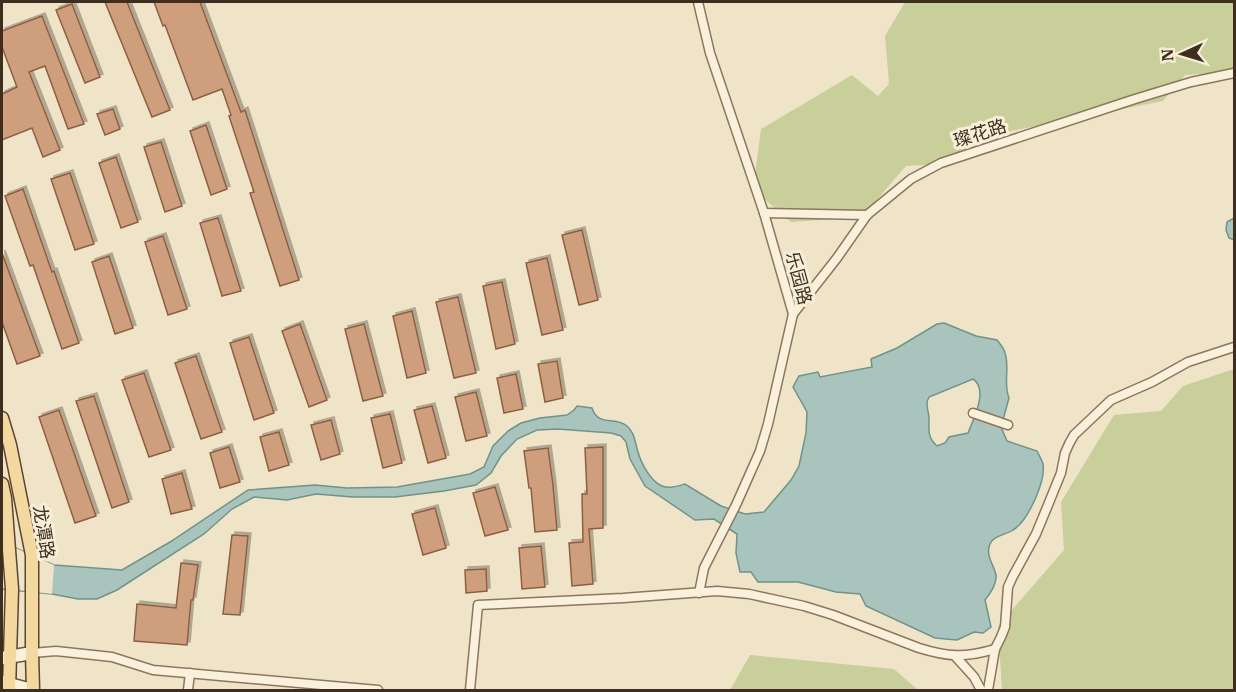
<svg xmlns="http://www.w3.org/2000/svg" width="1236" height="692" font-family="'IBM Plex Serif','Noto Sans SC',serif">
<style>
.green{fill:#c9cf9b}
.water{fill:#a9c4bc;stroke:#6f938a;stroke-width:1.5;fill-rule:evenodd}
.pier{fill:#f0e4c8}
.building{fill:#cf9f7d;stroke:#8d5f41;stroke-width:1.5;filter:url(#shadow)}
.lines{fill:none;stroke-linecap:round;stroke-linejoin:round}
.minor-casing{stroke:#8d765c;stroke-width:11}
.secondary-casing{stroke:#6f573f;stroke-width:15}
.primary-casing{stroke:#5b4430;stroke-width:15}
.minor{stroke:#faf1dc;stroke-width:8}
.secondary{stroke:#faf1dc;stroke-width:12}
.primary{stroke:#f3d9a0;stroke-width:12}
.labels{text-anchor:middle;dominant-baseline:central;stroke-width:6;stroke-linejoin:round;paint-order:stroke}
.street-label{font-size:18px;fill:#3d2e20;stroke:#f7eed8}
</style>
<defs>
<filter id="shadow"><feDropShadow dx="3" dy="-3" stdDeviation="0" flood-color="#0004"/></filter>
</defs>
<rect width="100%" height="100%" fill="#f0e4c8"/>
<g class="green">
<path d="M905 2H1234V72L1185 75 1163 101 976 138 954 163 906 166 862 217 791 222 753 189 761 129 852 75 878 96 889 84 885 36Z"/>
<path d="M1234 369V690H1002L998 626 1064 550 1061 502 1114 415 1161 411 1183 386Z"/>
<path d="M750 655 894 669 918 690H730Z"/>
</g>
<g class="water">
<path d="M1234 218V240L1229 238 1226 230 1227 222Z"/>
<path d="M944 323 976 336 997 340C1000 344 1004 348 1005 353 1010 367 1003 384 1009 398L1001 427 1007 441 1037 451C1039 455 1042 460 1043 464 1046 481 1028 521 1013 530 1006 535 994 535 990 544 985 555 994 565 996 575 997 584 990 594 985 600L991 627 983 633 974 632 957 640 935 638 866 606 860 594 836 592 798 582H758L751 572H740L736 553 737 534 714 519 695 520 645 486 630 459 626 442 621 436 611 433 558 429 537 430 517 439 501 456 491 473 476 485 444 491 395 497H353L316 494 287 500 254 497 232 509 204 534 117 590 97 599H78L52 594 2 589V542L54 565 122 570 170 542 248 490 315 485 347 488 397 487 470 474 484 467 493 446 508 431 521 423 540 418 567 415 574 410 577 406 592 408C598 427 615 416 627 426 635 433 635 443 638 452 641 463 651 482 662 486 670 489 678 486 685 484L721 506 745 514 764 512 791 480 799 466 806 433 807 412 793 387 799 376 818 372 820 377 872 367 871 359 897 348 937 324ZM973 379C989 389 973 420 968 433L949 437 945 443 937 446C927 437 929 430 929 417 928 409 925 404 929 397Z"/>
</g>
<path class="pier" d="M2 542 54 565 52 594 2 588Z"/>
<g class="building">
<path d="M105 2H127L170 110 152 117Z"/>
<path d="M154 2H200L241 112 245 110 299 280 280 286 250 193 254 192 229 116 231 115 222 89 193 100 165 25 163 26Z"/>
<path d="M72 4 100 77 85 83 56 10Z"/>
<path d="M42 16 84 124 68 129 45 66 29 72 60 150 43 157 32 128 2 140V94L17 87 2 47V31Z"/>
<path d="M113 109 120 129 105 135 97 114Z"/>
<path d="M206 125 227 189 211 195 190 131Z"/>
<path d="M161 142 182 206 165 212 144 147Z"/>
<path d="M116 157 138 222 121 228 99 163Z"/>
<path d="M70 173 94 244 75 250 51 179Z"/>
<path d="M23 189 52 272 54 271 79 343 62 349 33 265 30 266 5 196Z"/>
<path d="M218 218 241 291 222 296 200 223Z"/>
<path d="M582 230 598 300 579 305 562 235Z"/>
<path d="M163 236 187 309 168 315 145 242Z"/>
<path d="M2 253 40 356 17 364 2 322Z"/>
<path d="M109 256 133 328 115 334 92 262Z"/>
<path d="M547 258 563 330 542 335 526 263Z"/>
<path d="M502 282 515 344 496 349 483 286Z"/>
<path d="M458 297 476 373 454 378 436 302Z"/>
<path d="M412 311 426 373 407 378 393 316Z"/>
<path d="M300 324 327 400 309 407 282 331Z"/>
<path d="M364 324 383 396 363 401 345 329Z"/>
<path d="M249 337 274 413 254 420 230 343Z"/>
<path d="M196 356 222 432 201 439 175 363Z"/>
<path d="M557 361 563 398 545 402 538 364Z"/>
<path d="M144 373 171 450 149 457 122 380Z"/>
<path d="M516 374 523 409 504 413 497 378Z"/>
<path d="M476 392 487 436 466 441 455 397Z"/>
<path d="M94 396 129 502 112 508 76 401Z"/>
<path d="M432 406 446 458 428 463 414 410Z"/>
<path d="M59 410 96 516 75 523 39 417Z"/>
<path d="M390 414 402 463 383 468 371 418Z"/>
<path d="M331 420 340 454 321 460 311 425Z"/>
<path d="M279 432 289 465 269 471 260 437Z"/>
<path d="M229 447 240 482 220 488 210 453Z"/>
<path d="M603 447V528L589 529 593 584 572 586 569 543 583 542 582 494H587L585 448Z"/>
<path d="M548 448 553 485 557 530 535 532 531 488H529L524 451Z"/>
<path d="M182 473 192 509 171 514 162 479Z"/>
<path d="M495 487 508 530 485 536 473 493Z"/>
<path d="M435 508 446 548 423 555 412 514Z"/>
<path d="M232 535 248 536 240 615 223 614Z"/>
<path d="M541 546 545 587 522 589 519 548Z"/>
<path d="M181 563 198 565 193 600H191L187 645 134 641 137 604 176 608Z"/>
<path d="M486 569 487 591 466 593 465 570Z"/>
</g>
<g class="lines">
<g class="minor-casing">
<g id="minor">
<path d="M698 2 710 53 764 213 793 314 768 424 760 451 736 505 704 568 699 593"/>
<path d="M764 213 867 215"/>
<path d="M793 314 837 258 867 215 911 179 941 163 1135 99 1191 82 1234 73"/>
<path d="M973 413 1008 425"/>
<path d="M32 653 56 651 112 657 153 670 378 690"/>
<path d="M955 656 974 677 981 690"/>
<path d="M188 690 190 673"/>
<path d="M470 690 478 605 623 598 717 591 749 594 804 606 833 615 919 648C948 657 965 658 995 649"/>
<path d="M988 690 995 649 1001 637 1005 627 1008 587 1013 576 1036 534 1048 505 1061 473 1065 453 1069 444 1074 435 1111 400 1152 382 1188 362 1234 347"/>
</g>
</g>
<g class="secondary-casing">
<g id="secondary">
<path d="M2 658 32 653"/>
<path d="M2 682 32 690"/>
</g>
</g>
<g class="primary-casing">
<g id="primary">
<path d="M2 418 10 445 32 555V653L33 690"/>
<path d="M2 484 5 498 12 589 9 690"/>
</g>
</g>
<use href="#minor" class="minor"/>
<use href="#secondary" class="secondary"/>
<use href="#primary" class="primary"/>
</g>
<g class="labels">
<g class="street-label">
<text transform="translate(980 133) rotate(-18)">璨花路</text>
<text transform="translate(799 278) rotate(75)">乐园路</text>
<text transform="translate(44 532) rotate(81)">龙潭路</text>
</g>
</g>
<rect width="1236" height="692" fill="none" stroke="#3d2e20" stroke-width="6"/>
<g transform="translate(1182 54) rotate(266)" stroke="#f7eed8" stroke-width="4.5" paint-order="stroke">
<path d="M0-4.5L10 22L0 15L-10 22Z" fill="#3d2e20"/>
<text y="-9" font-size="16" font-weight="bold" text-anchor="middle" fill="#3d2e20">N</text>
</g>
</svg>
